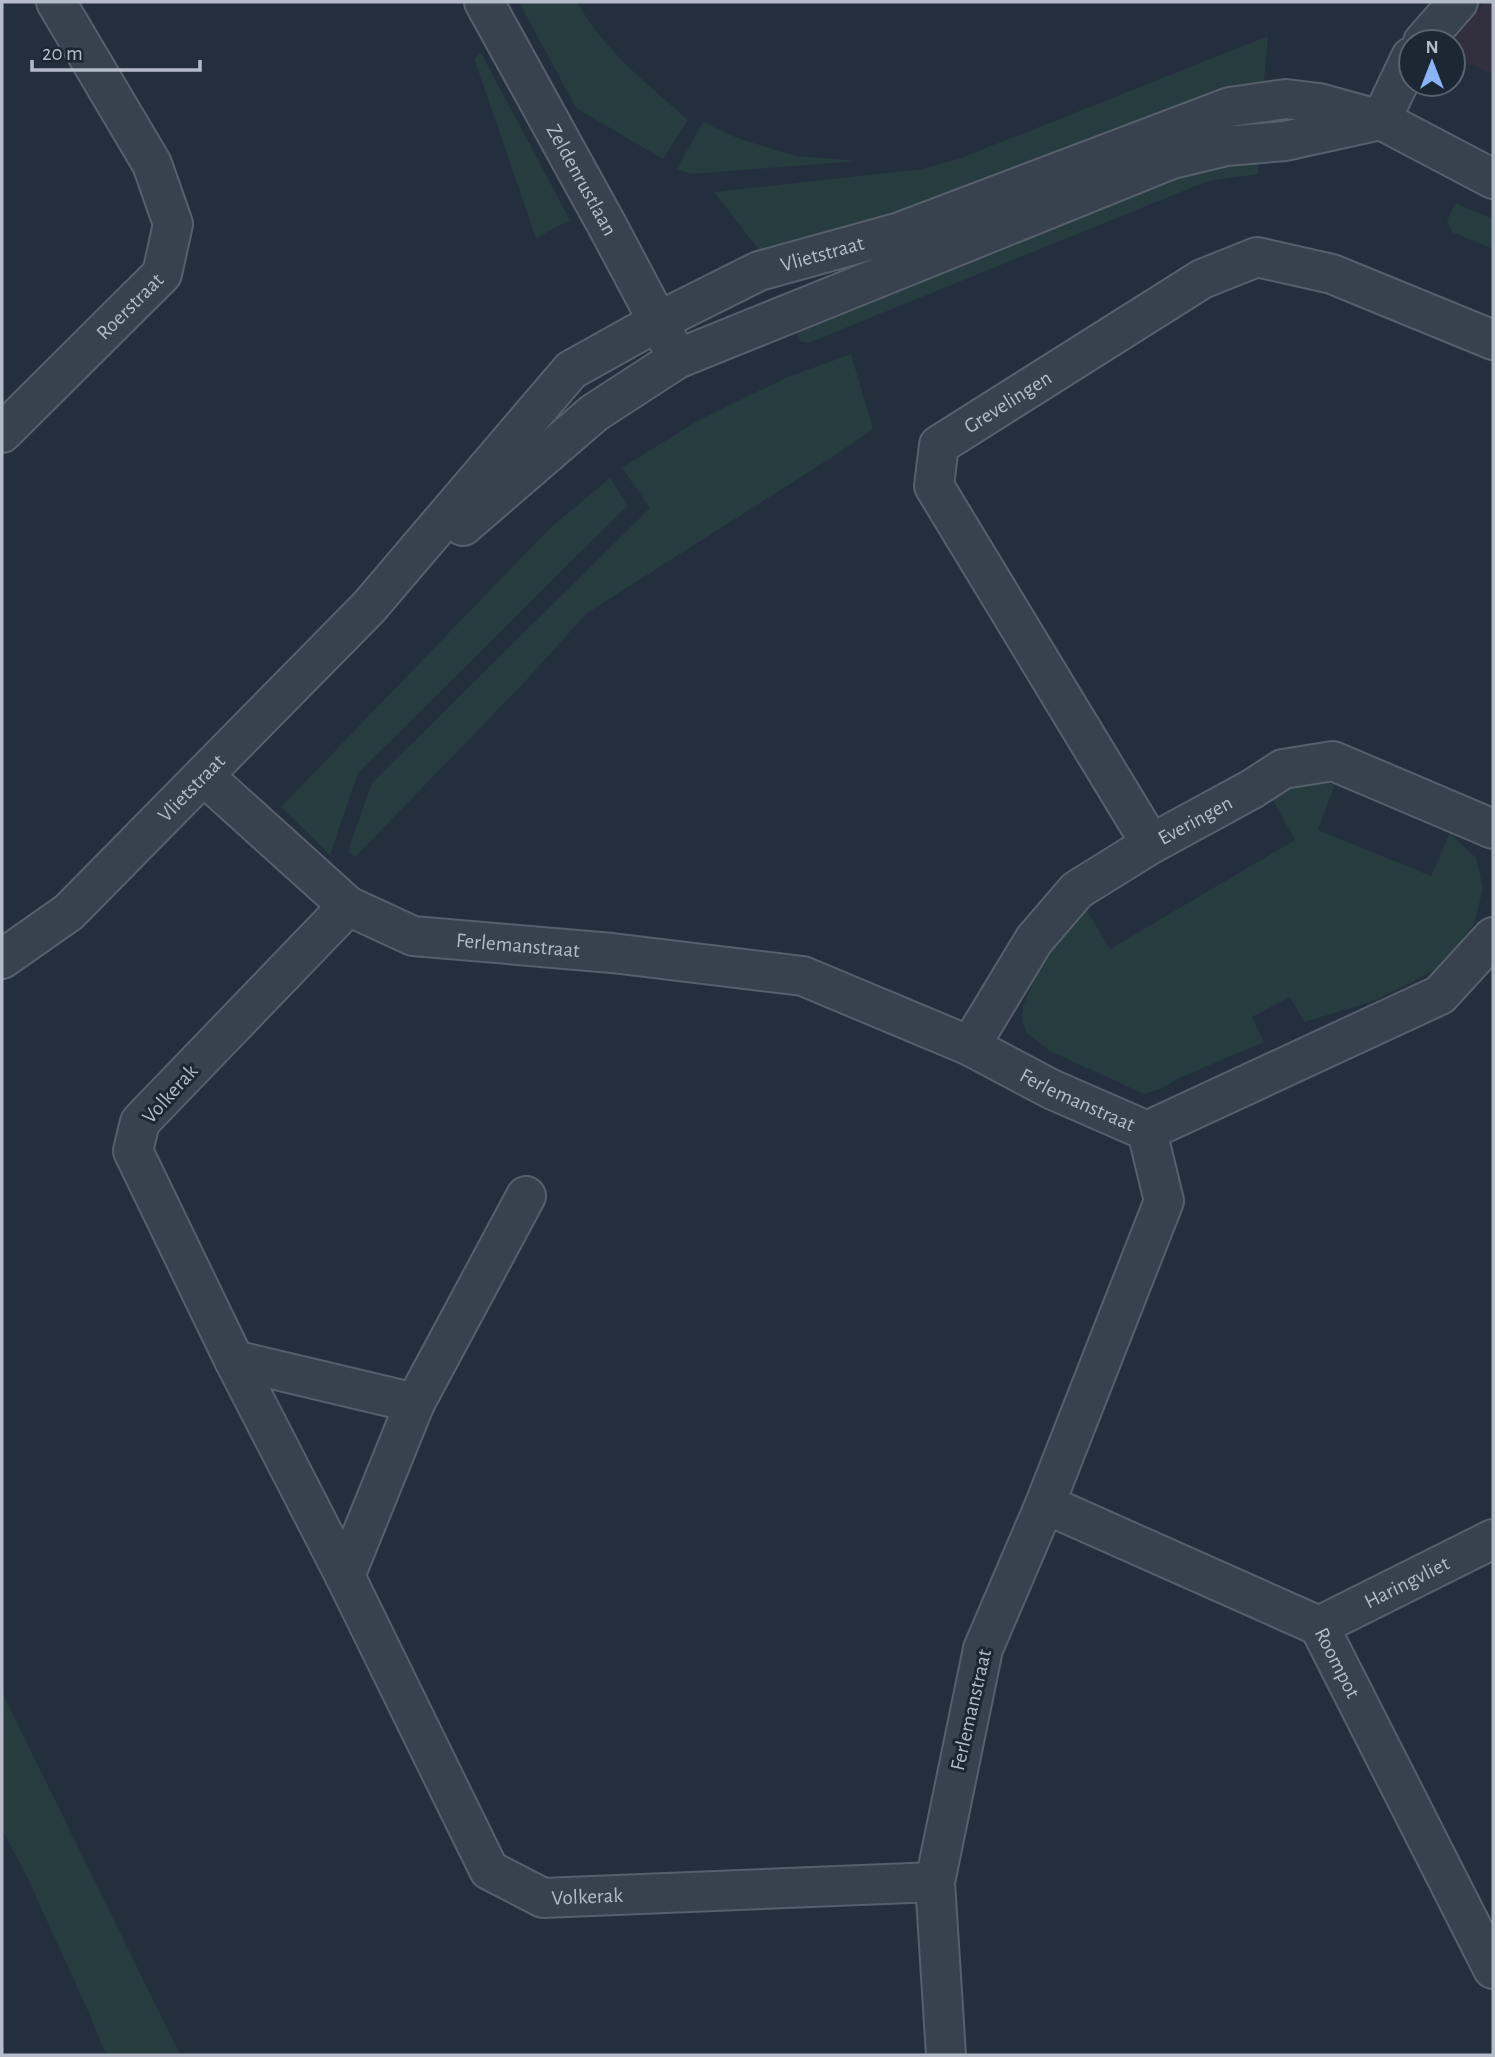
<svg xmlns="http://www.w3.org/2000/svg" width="1495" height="2057" font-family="'Alegreya Sans',sans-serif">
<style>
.medical{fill:#32303f}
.green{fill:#263c3f}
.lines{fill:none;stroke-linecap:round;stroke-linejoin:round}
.minor-casing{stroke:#565f6c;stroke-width:42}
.tertiary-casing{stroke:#565f6c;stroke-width:42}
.minor{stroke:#38414e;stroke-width:38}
.tertiary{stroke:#38414e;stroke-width:38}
.labels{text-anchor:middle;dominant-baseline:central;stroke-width:6;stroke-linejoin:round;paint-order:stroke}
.street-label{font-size:21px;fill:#b4bcc9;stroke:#1d2633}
</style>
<rect width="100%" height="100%" fill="#242f3e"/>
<path class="medical" d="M1485 2H1493V74L1453 57V42H1451Z"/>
<g class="green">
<path d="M519 2H577C604 50 647 84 688 120L663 159 576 108Z"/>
<path d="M1268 36 1264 81 1210 95 895 218 763 255 714 192 923 169 961 158Z"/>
<path d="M481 53 570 220 536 238 474 58Z"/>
<path d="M703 122 737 138 796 156 858 161 691 174 677 169Z"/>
<path d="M1258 161V174L1208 181 808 343 800 341 794 326 1177 172Z"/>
<path d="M1455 203 1493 219V249L1452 232 1447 221Z"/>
<path d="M851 354 873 429 837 454 587 613 518 689 355 857 348 851 372 783 650 508 622 468 697 421 788 377Z"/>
<path d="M610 478 628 505 358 773 330 855 281 807 550 528Z"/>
<path d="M1298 782 1335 784 1318 830 1431 876 1450 833 1476 858 1483 888 1474 924 1443 966 1374 1001 1304 1022 1290 997 1252 1017 1264 1042 1179 1078 1160 1089 1144 1094 1050 1051 1027 1033 1022 1022 1023 1005 1048 951 1085 908 1110 949 1295 840 1271 797Z"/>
<path d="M2 1692 180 2055H106L89 2013 28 1879 2 1829Z"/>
</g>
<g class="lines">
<g class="minor-casing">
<g id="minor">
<path d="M1423 42 1458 2"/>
<path d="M1381 120 1411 57"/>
<path id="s1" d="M2 433 162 274 173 224 152 164 56 2"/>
<path id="s2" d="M204 776 348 906 413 936 612 953 803 976 970 1046 1051 1089 1147 1131 1164 1201 1045 1504 983 1649 935 1882 946 2055"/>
<path id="s3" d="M1151 844 934 486 939 445 1202 279 1257 257 1332 274 1493 340"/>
<path id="s4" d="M348 906 140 1122 133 1151 234 1360 345 1576 489 1870 543 1898 935 1882"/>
<path id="s5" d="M970 1046 1034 940 1077 890 1151 844 1252 789 1283 769 1333 761 1493 829"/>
<path d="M1147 1131 1440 995 1493 937"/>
<path d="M234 1360 415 1403"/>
<path id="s6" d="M1045 1504 1319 1626 1493 1969"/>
<path d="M345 1576 415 1403 526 1196"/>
<path id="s7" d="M1319 1626 1493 1539"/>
</g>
</g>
<g class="tertiary-casing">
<g id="tertiary">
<path id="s8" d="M484 2 608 227 670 344"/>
<path d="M463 526 594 413 677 359 1172 159 1226 146 1285 141 1376 121"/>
<path id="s9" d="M2 959 69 912 369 607 571 370 657 322 759 271 900 232 1230 107 1286 99 1319 103 1381 120 1493 179"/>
</g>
</g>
<use href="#minor" class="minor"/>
<use href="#tertiary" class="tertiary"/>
</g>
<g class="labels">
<g class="street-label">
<text stroke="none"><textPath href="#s8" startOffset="203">Zeldenrustlaan</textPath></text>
<text stroke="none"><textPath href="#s9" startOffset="1099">Vlietstraat</textPath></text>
<text stroke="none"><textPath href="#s1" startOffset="180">Roerstraat</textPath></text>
<text stroke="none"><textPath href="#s3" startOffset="541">Grevelingen</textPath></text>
<text stroke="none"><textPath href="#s9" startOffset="256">Vlietstraat</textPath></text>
<text stroke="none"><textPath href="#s5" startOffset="327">Everingen</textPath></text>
<text stroke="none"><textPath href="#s2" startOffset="371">Ferlemanstraat</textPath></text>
<text transform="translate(170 1094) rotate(-48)">Volkerak</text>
<text stroke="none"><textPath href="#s2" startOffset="959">Ferlemanstraat</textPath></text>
<text stroke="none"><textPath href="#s7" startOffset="98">Haringvliet</textPath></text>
<text stroke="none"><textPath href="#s6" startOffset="341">Roompot</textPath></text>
<text transform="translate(971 1710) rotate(-77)">Ferlemanstraat</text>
<text stroke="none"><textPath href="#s4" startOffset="1237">Volkerak</textPath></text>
</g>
</g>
<rect width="1495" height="2057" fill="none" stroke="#b4bcc9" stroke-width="7"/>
<g transform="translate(1432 63)"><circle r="33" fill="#1d2633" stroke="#59626f" stroke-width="2"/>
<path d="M0-5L12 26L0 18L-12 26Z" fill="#8ab4f8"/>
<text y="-10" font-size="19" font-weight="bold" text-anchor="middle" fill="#b4bcc9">N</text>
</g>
<path d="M32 60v10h168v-10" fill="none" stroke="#b4bcc9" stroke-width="3.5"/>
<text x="42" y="60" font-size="21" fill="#b4bcc9" stroke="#1d2633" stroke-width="5" paint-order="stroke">20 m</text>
</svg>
